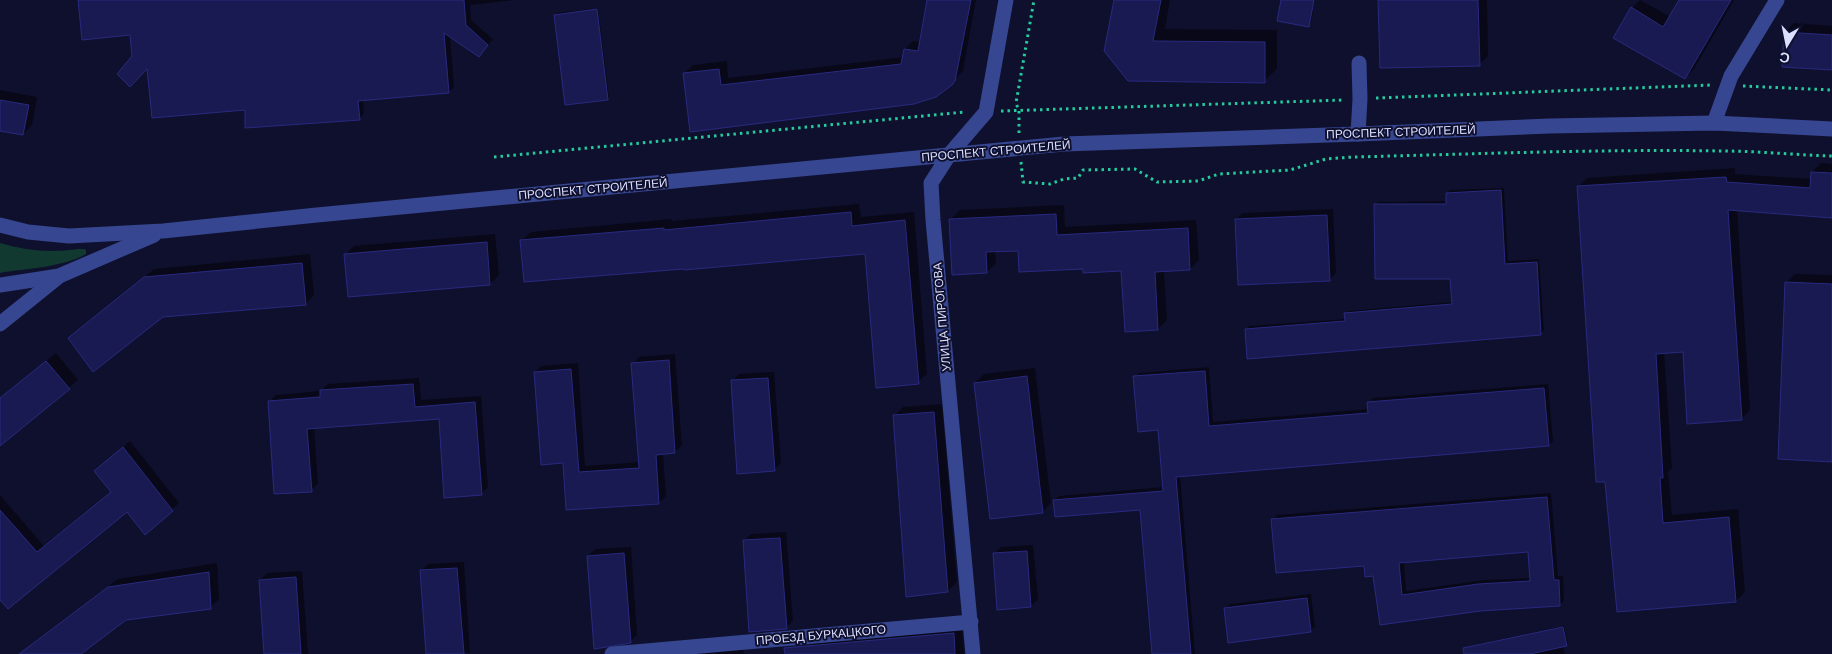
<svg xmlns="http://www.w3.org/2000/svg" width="1832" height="654" font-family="Arial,sans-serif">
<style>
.green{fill:#11392f}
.shadow{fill:#0007;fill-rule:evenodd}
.building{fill:#191a51;stroke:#292a7f;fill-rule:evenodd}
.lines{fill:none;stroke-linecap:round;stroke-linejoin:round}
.path{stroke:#25ca9d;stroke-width:3;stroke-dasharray:2.5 4;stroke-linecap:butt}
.minor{stroke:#364691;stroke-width:15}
.labels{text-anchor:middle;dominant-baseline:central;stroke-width:4;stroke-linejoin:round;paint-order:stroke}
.street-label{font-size:12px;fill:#dcdfff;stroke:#0f102e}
</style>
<rect width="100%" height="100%" fill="#0f102e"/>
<path class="green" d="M0 243C27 251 51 253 79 249H85L86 251V254C61 268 27 268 0 273Z"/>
<g class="shadow">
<path d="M79 0H514L470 5 471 20 493 39 484 50 450 36 454 87 449 92 363 100 364 113 359 119 246 108 133 57 131 33Z"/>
<path d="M928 0H976L963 71 954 80 691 130 684 74 693 65 727 61 728 78 904 57 905 49 913 41 921 42Z"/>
<path d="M1115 0H1170L1165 29 1277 30V69L1264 81 1129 80Z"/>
<path d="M1282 0H1315L1311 23 1309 25Z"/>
<path d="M1380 0H1487L1488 56 1479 65Z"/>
<path d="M1640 0 1671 17 1680 0H1734L1694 69 1685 78 1632 8Z"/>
<path d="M598 8 609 97 607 99 556 15 557 13Z"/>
<path d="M1794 23 1832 26V69L1785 32Z"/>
<path d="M0 90 37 97 32 125 23 134 0 130Z"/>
<path d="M1821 163 1832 164V217L1737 210 1750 410 1741 419 1684 351 1664 352 1672 468 1668 472 1672 515 1738 509 1745 592 1736 601 1618 611 1578 187 1587 178 1735 168V174L1812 179V172Z"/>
<path d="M1504 188 1508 261 1539 259 1544 330 1541 333 1246 329 1249 326 1346 319 1345 314 1348 311 1453 302 1451 277 1375 205 1378 202 1447 201V193L1450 190Z"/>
<path d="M859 204 861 217 914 212 927 374 918 382 867 252 522 240 531 232 672 219V221Z"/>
<path d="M1064 205 1065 227 1196 220 1199 260 1190 269 1164 271 1167 320 1158 329 1123 269 1084 267 1020 250 995 251 996 263 987 272 951 219 960 210Z"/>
<path d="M1333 209 1336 273 1329 280 1236 219 1243 213Z"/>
<path d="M495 234 499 275 490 284 349 296 345 255 354 246Z"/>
<path d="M310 254 314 295 305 304 163 316 69 338 154 269Z"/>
<path d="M1795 274 1832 275V460L1786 283Z"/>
<path d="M56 353 78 380 0 445V398Z"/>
<path d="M675 354 682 445 675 452 663 453 666 496 659 503 567 509 564 462 535 372 542 366 578 363 585 466 640 462 633 364 639 357Z"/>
<path d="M1209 367 1213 422 1369 409V403L1373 398 1548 384 1553 441 1549 445 1180 475 1195 654H1153L1141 509 1054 500 1059 496 1164 487 1159 429 1134 377 1139 373Z"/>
<path d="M1035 368 1051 503 1042 512 975 383 984 374Z"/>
<path d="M774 372 781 463 774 470 732 381 739 374Z"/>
<path d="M419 378 421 400 481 396 488 487 481 494 440 418 314 427 318 484 311 490 269 402 276 395 320 391 328 384Z"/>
<path d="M942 404 957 582 948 591 894 416 903 407Z"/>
<path d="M130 441 179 503 145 533 127 510 0 598V495L44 546 112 491 102 465Z"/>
<path d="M1551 493 1558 576H1563L1564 600 1560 605 1480 610 1381 623 1374 575 1365 565 1273 520 1277 515ZM1529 551 1531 578 1484 580 1406 591 1404 561Z"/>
<path d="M786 532 793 621 786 628 744 541 751 534Z"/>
<path d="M1033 545 1038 599 1031 606 994 554 1001 547Z"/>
<path d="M631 547 637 635 630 642 588 556 595 549Z"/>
<path d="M464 562 470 653 427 654 421 571 428 564Z"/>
<path d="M217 563 219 599 210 608 126 618 79 654H27L25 651 33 643 118 579Z"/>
<path d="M302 571 308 654H265L260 580 267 573Z"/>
<path d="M1311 594 1315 627 1310 631 1225 609 1230 604Z"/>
<path d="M962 625 964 654H810L809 646 818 638Z"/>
<path d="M1564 626 1568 643 1563 646 1565 654H1474L1473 646 1475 645Z"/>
<path d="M743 647 744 654H656Z"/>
</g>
<g class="building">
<path d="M78 0H464L466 25 488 45 479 57 444 33 449 93 358 101 360 120 245 128V110L152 118 147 69 130 87 117 74 132 56 130 35 82 40Z"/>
<path d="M927 0H971L955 81 952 85 936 97 914 104 690 132 683 73 719 69 721 85 901 64 904 49 918 51Z"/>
<path d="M1114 0H1161L1153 41 1265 42V83L1128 81 1104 51Z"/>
<path d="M1281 0H1314L1309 27 1277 21Z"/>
<path d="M1378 0H1478L1480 66 1380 68Z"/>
<path d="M1679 0H1731L1685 79 1613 38 1631 7 1663 27Z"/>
<path d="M597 9 608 100 565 105 554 15Z"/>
<path d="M1784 32 1832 35V70L1782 67Z"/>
<path d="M0 100 29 105 23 135 0 131Z"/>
<path d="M1811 172 1832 173V218L1728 210 1742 420 1687 424 1683 352 1656 354 1663 478H1660L1663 523 1729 517 1736 602 1617 612 1605 482H1596L1577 186 1726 177 1727 182 1810 188Z"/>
<path d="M1501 190 1505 264 1537 262 1541 335 1247 359 1245 329 1345 321 1344 313 1452 304 1450 279H1375L1374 204H1446V193Z"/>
<path d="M851 212 852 226 905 220 919 384 876 388 865 254 684 270 683 269 524 282 520 240 664 228V230Z"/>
<path d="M1056 214 1057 235 1188 228 1190 270 1155 272 1158 330 1125 332 1121 271 1083 273V269L1019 272 1018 251 986 252 987 273 952 275 949 219Z"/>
<path d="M1327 215 1330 281 1238 285 1235 219Z"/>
<path d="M487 242 490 285 348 297 344 254Z"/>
<path d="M302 263 306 305 163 317 93 372 68 338 144 277Z"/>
<path d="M1785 282 1832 284V462L1778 459Z"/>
<path d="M669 360 675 453 656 455 659 504 566 510 563 463 541 465 534 372 571 369 579 472 639 468 631 363Z"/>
<path d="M46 361 70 389 0 446V398Z"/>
<path d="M1205 371 1209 426 1368 413 1367 402 1544 388 1549 446 1176 477 1191 654H1152L1140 510 1055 517 1053 500 1163 491 1158 430 1138 432 1133 376Z"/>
<path d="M1027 376 1043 513 990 519 974 383Z"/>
<path d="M768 378 775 471 737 474 731 380Z"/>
<path d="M413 384 415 407 475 402 482 495 444 498 439 419 307 429 312 492 274 494 268 401 320 397V390Z"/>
<path d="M934 412 948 592 906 597 893 415Z"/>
<path d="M123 447 173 511 145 535 127 512 8 609 0 600V510L37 552 111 492 94 471Z"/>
<path d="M1547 497 1554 580H1559L1560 606 1480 611 1380 625 1373 576 1365 577 1364 566 1276 573 1271 519ZM1528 552 1530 581 1478 584 1402 595 1399 563Z"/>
<path d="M780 538 787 629 749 632 743 540Z"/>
<path d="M1027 551 1031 607 997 610 993 553Z"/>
<path d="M624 553 631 643 594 649 587 556Z"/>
<path d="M457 568 464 654H426L420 570Z"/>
<path d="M209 572 211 609 126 620 81 654H19L108 587Z"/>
<path d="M296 577 301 654H264L259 580Z"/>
<path d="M1307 598 1311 632 1228 643 1224 608Z"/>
<path d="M1563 627 1567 646 1530 654H1464L1463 648Z"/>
<path d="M954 633 955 654H785L784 648Z"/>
</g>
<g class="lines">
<g class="path">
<path d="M1743 86 1832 90"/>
<path d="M1376 98 1712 85"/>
<path d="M1001 111 1344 100"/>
<path d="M1019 133V111L1016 103 1034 0"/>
<path d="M494 157 965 112"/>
<path d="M1021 162 1023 182 1050 184 1064 179 1078 178 1083 170 1135 169 1157 182 1198 181 1219 174 1290 170 1326 159 1353 157C1476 154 1599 149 1722 151 1758 151 1795 155 1832 156"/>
</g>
<g class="minor">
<path d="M1714 123 1731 76 1777 0"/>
<path d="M1358 134 1360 99 1359 63"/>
<path d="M0 225 28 232 69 236 163 231 317 215 1064 144 1358 134 1550 126 1714 123 1832 129"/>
<path d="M0 285 59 276 154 235"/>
<path d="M0 324 57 278"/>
<path d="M612 654 971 622"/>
<path d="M973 654 933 220 931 183 949 155 986 112 1006 0"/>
</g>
</g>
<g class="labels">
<g class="street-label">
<text transform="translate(1401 132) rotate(-2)">ПРОСПЕКТ СТРОИТЕЛЕЙ</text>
<text transform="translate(996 151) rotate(-5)">ПРОСПЕКТ СТРОИТЕЛЕЙ</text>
<text transform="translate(593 189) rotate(-5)">ПРОСПЕКТ СТРОИТЕЛЕЙ</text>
<text transform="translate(942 317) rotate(-95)">УЛИЦА ПИРОГОВА</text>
<text transform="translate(821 635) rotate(-5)">ПРОЕЗД БУРКАЦКОГО</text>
</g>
</g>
<g transform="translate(1787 45) rotate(190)" stroke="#0f102e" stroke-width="4" paint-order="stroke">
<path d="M0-4L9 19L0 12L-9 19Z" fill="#dcdfff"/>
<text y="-8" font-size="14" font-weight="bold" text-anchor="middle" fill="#dcdfff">С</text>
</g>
</svg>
